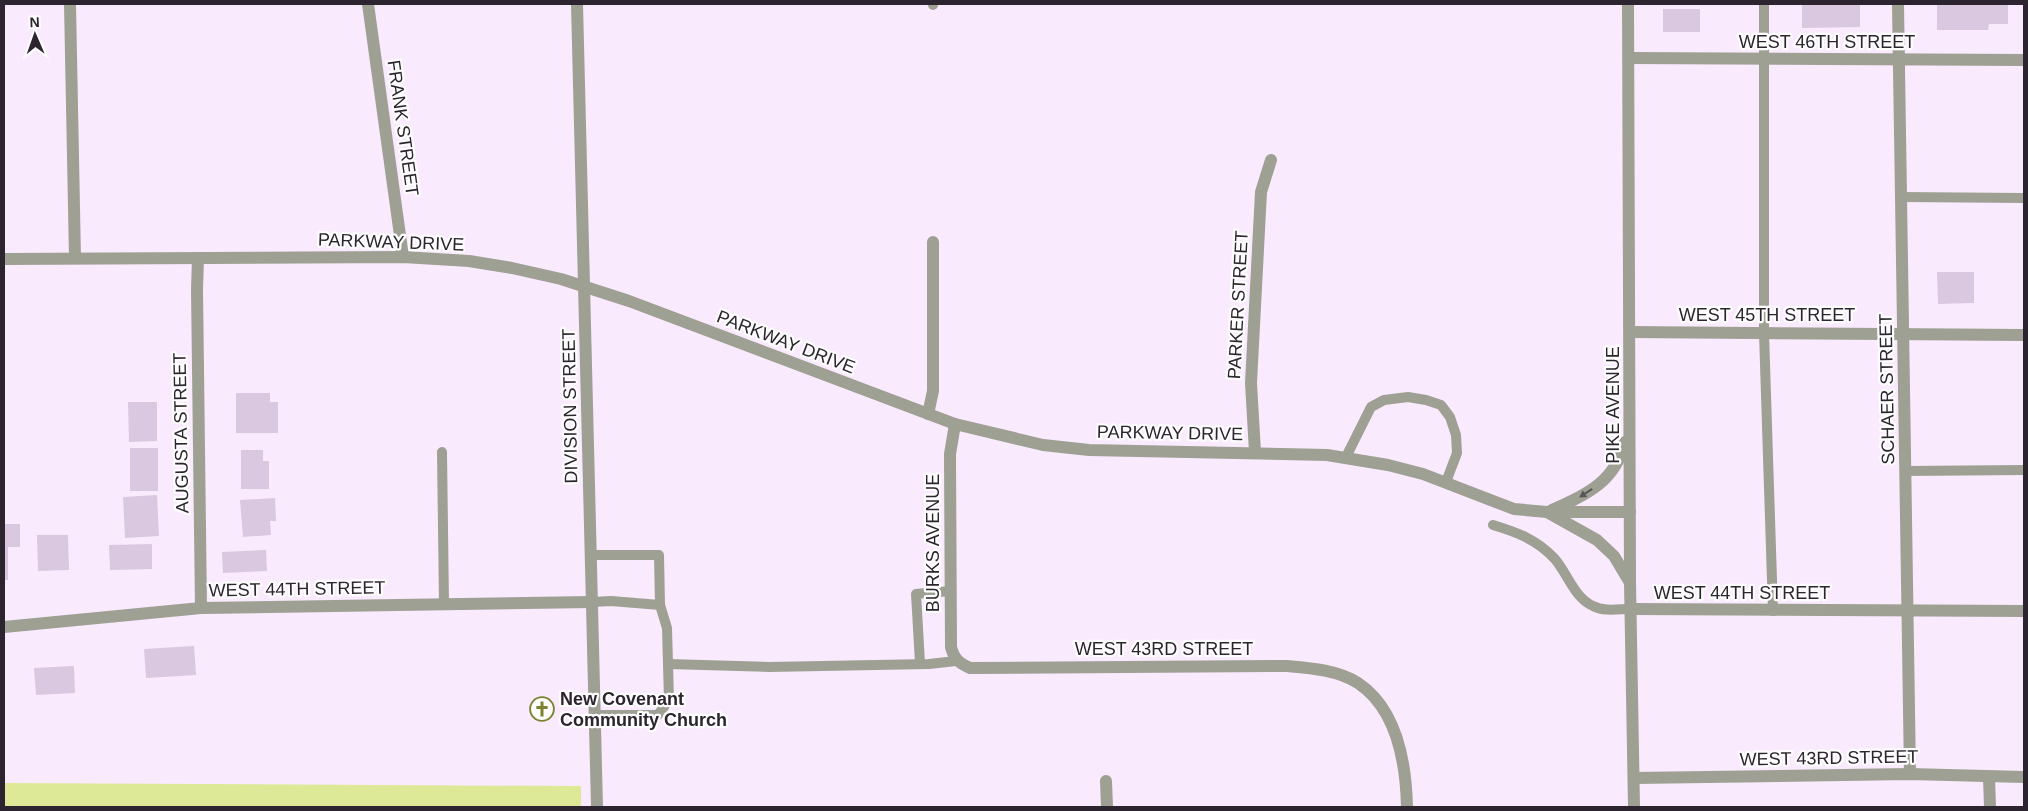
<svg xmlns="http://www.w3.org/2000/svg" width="2028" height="811" font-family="Helvetica,sans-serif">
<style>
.green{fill:#dee997}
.building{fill:#dac7e0}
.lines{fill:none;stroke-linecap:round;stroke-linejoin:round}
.service{stroke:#9ea093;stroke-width:10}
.minor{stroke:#9ea093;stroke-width:12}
.tertiary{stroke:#9ea093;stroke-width:12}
.oneway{fill:#5a5656}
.labels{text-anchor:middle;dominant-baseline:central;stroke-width:4.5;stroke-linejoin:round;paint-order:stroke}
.street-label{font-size:18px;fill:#2c242e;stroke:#fdfdfd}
.poi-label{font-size:18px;font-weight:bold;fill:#2c242e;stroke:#fdfdfd;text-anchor:start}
</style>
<rect width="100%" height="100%" fill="#faeafe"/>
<path class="green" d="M4 783 581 786V807H4Z"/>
<g class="building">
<path d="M1802 4H1860V27L1802 28Z"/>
<path d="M1937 4H2008V24H1989L1988 30H1937Z"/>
<rect x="1663" y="9" width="37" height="23"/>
<path d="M1937 272H1974V303L1938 304Z"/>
<path d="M236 393H270V402H278V433H236Z"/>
<path d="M128 402H157V441L129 442Z"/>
<rect x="130" y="448" width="28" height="43"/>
<path d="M241 450H263V461H269V489H241Z"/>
<path d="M157 495 159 536 125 538 123 497Z"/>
<path d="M275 498 276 521H270L271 535 243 537 240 500Z"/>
<path d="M4 524H20V547H8V580H4Z"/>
<path d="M37 535H68L69 570 38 571Z"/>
<path d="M152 544V569L110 570 109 545Z"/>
<path d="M266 550 267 571 223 573 222 552Z"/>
<path d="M194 646 196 675 146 678 144 649Z"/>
<path d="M74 666 75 693 36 695 34 668Z"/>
</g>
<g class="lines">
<g class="service">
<path d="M933 4V5"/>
<path d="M1764 4V333L1773 611"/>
<path d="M1901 197 2024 198"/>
<path d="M442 452 444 604"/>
<path d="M1346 457 1371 407 1384 400 1408 397 1426 400 1441 405 1450 417 1456 435 1457 453 1446 482"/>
<path d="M1905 471 2024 470"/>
<path d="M1493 525C1516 532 1536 539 1554 558 1567 572 1574 598 1593 606 1604 612 1619 609 1631 609"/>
<path d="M591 555H659L660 605"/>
<path d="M592 602 611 601 660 605 667 628 669 700 658 715H595"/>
<path d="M920 663 916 594 950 591"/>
<path d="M668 664 769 667 929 664 956 661"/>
</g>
<g class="minor">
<path d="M70 4 75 258"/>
<path d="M368 4 403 257"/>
<path d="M577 4 597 807"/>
<path d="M1898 4 1910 774"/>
<path d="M1629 58 2024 60"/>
<path d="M198 258 197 289 201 608"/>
<path d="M1630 332 2024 335"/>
<path d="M928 414 933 391V242"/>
<path d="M955 424 950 454 951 647C954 659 959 663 970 668L1287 666C1310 668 1338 670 1358 683 1397 709 1406 763 1407 807"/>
<path d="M1255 452 1251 383 1261 192 1271 160"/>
<path d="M1631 609 2024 611"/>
<path d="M4 627 201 608 592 602"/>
<path d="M1989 777 1990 807"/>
<path d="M1634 778 1910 774 2024 777"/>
<path d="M1106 781 1107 807"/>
</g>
<g class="tertiary">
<path d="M1628 4 1630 582 1634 807"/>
<path d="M4 259 403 257 469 261 512 268 561 279 629 301 955 424 1043 445 1089 450 1327 455 1388 465 1423 474 1514 509 1547 512H1630"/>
<path d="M1552 510C1587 494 1615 482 1625 442"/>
<path d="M1547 512 1597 540 1614 556 1629 581"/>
</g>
</g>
<defs><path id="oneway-solid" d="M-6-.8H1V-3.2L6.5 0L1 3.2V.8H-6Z" transform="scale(1.25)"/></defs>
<use class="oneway" href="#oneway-solid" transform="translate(1586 493) rotate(147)"/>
<defs>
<g id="church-ring" transform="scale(1.25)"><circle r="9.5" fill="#fdfdfd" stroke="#7b832f" stroke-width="1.5"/><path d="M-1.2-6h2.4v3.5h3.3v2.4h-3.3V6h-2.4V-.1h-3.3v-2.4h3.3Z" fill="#7b832f"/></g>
</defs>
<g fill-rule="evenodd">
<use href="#church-ring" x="542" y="709"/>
</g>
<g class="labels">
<g class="street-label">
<text x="1827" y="42">WEST 46TH STREET</text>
<text transform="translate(403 128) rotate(82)">FRANK STREET</text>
<text transform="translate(391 242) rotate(2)">PARKWAY DRIVE</text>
<text transform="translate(1238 305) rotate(-87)">PARKER STREET</text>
<text x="1767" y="315">WEST 45TH STREET</text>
<text transform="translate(786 342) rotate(21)">PARKWAY DRIVE</text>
<text transform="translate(1887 389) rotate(-91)">SCHAER STREET</text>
<text transform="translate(1613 405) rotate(-90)">PIKE AVENUE</text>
<text transform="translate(570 406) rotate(-91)">DIVISION STREET</text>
<text transform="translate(181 433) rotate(-91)">AUGUSTA STREET</text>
<text transform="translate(1170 433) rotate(1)">PARKWAY DRIVE</text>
<text transform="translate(933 543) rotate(-90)">BURKS AVENUE</text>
<text transform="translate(297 589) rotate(-1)">WEST 44TH STREET</text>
<text x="1742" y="593">WEST 44TH STREET</text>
<text x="1164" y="649">WEST 43RD STREET</text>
<text transform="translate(1829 758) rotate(-1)">WEST 43RD STREET</text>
</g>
<g class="poi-label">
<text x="560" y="699">New Covenant<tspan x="560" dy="21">Community Church</tspan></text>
</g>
</g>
<rect width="2028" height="811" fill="none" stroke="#2c242e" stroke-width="10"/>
<g transform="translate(35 35) rotate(358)" stroke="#fdfdfd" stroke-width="4" paint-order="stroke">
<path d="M0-4L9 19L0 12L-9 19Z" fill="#2c242e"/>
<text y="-8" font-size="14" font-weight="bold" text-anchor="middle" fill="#2c242e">N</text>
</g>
</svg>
